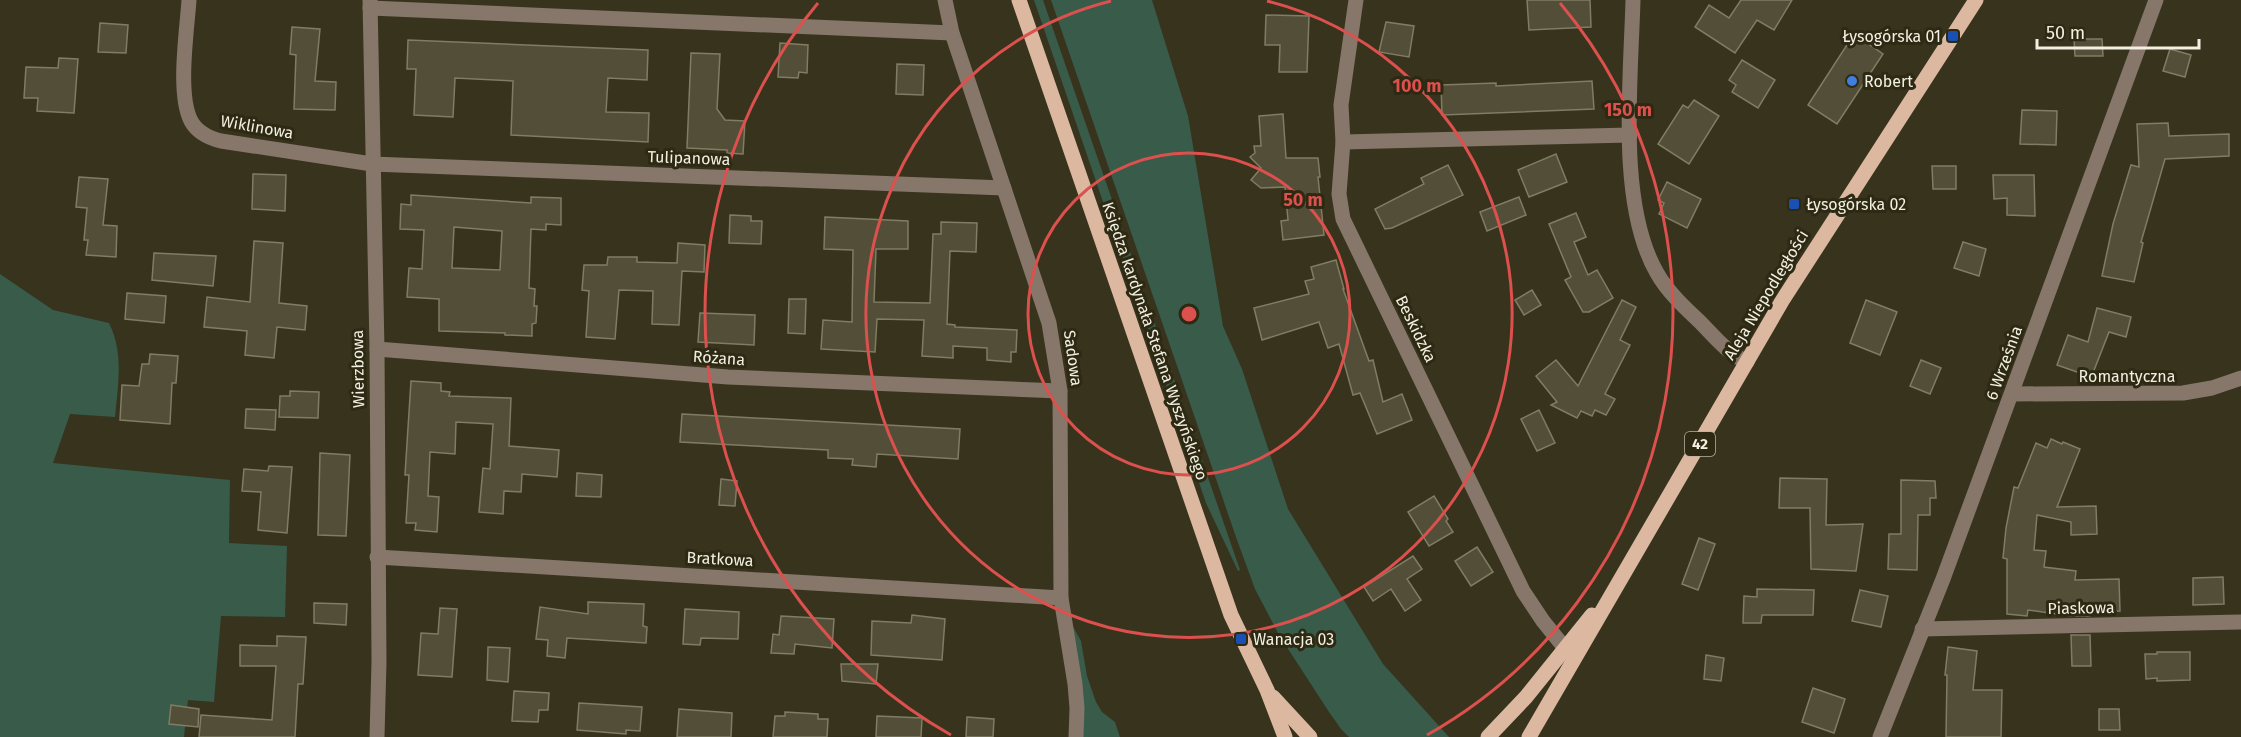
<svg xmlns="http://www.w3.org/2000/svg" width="2241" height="737" font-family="'Fira Sans',sans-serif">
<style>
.green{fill:#385b4a}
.building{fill:#524e37;stroke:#817c64;stroke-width:1.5;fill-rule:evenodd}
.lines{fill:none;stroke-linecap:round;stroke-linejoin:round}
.minor{stroke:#87766a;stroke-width:15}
.major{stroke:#dbb89f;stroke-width:15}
.ring{fill:none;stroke:#dc504d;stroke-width:3}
.transit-dot{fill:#1a4fb4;stroke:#2d2913;stroke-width:2}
.shop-dot{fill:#3f7fe0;stroke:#2d2913;stroke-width:2}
.labels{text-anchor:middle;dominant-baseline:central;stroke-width:6;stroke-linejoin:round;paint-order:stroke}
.shield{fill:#2d2913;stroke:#b7b4a4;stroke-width:1.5}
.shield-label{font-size:15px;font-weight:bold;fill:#f2f0e2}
.poi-label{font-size:16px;fill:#f2f0e2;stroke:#2d2913;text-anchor:start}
.street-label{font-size:16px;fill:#f2f0e2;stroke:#2d2913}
.centre{fill:#dc504d;stroke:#2d2913;stroke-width:3}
.ring-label{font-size:18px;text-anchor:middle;font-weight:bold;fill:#dc504d;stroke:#2d2913;stroke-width:6;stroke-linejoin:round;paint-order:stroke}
</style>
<rect width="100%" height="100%" fill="#37331d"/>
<g class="green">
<path d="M1034 0H1043L1240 570 1238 571 1206 503Z"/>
<path d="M1051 0H1152L1188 116 1223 326 1242 369 1288 509 1383 664 1449 737H1349L1341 729 1329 712 1279 635 1255 589 1237 540Z"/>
<path d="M0 274 53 310 109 323C124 353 118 385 115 417L70 414 53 463 230 480 229 543 287 546 285 617 221 616 214 702 188 700 184 737H0Z"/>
<path d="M1071 623 1081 641 1087 676 1096 702 1102 712 1115 722 1120 737H1082Z"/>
</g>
<g class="building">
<path d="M1527 0H1590L1591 27 1529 30Z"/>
<path d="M1741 0H1792L1774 30 1757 20 1735 53 1695 27 1709 5 1729 18Z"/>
<path d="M1266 15 1309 16 1307 72H1279L1280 45H1265Z"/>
<path d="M1386 22 1414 26 1409 57 1379 52Z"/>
<path d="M100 23 128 25 126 53 98 52Z"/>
<path d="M292 27 320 29 315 81 336 82 335 110 294 109 296 55 290 54Z"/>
<path d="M1854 34 1883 54 1837 124 1808 105Z"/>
<path d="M2074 39H2102L2103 56H2075Z"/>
<path d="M408 40 648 50 647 80 608 78 606 112 649 113 648 142 511 135 513 81 455 78 453 117 414 115 416 69H407Z"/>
<path d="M780 43 808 45 807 73 799 72 798 78 778 77Z"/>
<path d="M2170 49 2191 55 2185 77 2163 71Z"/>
<path d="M691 53 720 54 717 109 725 120 745 121 743 154 727 153V150L687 148Z"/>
<path d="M59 58 78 59 74 113 37 111 38 98H24L26 67 58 68Z"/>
<path d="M1742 60 1775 80 1758 108 1732 92 1736 85 1729 80Z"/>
<path d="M897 64 924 65 923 95 896 94Z"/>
<path d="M1592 81 1594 109 1442 115 1441 85 1496 83V86Z"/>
<path d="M1694 100 1719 116 1689 164 1658 144 1683 105 1688 108Z"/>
<path d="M2022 110 2057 111 2056 145 2020 144Z"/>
<path d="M1283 114 1286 158H1318L1320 177H1318L1324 235 1283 240 1281 221 1288 220 1285 187 1261 188 1251 180 1261 168 1250 157 1255 153 1254 146H1261L1259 116Z"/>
<path d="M2168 123 2169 136 2229 134V156L2165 159 2141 242 2143 243 2134 282 2102 276 2113 224 2131 165 2139 167 2137 124Z"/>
<path d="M1556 154 1567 182 1529 197 1518 170Z"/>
<path d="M1448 165 1463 195 1392 228 1385 229 1375 209 1424 184 1421 178Z"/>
<path d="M1932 166H1956V189H1933Z"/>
<path d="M253 174 286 175 285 211 252 209Z"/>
<path d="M1993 175H2034L2035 216 2007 215V198L1994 199Z"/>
<path d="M79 177 108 179 103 225 117 226 116 257 86 255 88 240H84L87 208 76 207Z"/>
<path d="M1667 182 1701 199 1687 228 1659 214 1664 203 1658 200Z"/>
<path d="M411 195 531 203V197L561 198V225L546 224V230L531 229 529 288 535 289 534 306H537L536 323 532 324V336L505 335V333L439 331V299L407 297 409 268 422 269 424 230 400 229 401 204 411 205ZM454 227 502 231 500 270 452 268Z"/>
<path d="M1519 197 1526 215 1487 231 1480 212Z"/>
<path d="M1576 213 1586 237 1574 242 1588 275 1597 270 1613 298 1589 312H1583L1565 280 1571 277 1549 224Z"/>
<path d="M730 215 751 216V221H762L761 244 729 243Z"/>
<path d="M825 217 908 221V249H876L874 302 930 303 933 234H941V222L977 223 976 252 950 251 947 324 955 325V327L1017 330 1016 352H1011V362L987 360V348L953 346V358L922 356 924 320 877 319 875 352 821 349 823 320 852 322 853 250 824 249Z"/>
<path d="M254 241 283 243 279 303 307 306 305 330 277 327 274 358 245 355 247 331 204 327 207 297 250 302Z"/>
<path d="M1963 242 1986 249 1979 276 1954 268Z"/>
<path d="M678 243 705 245 704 272 682 271 679 325 652 324 653 291 619 290 615 339 586 337 589 291 582 290 584 265H607L608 257H637V262L677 263Z"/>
<path d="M154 253 216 256 213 286 152 280Z"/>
<path d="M1336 260 1344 289H1343L1369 361 1373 360 1383 402 1402 394 1412 420 1377 434 1360 393 1353 395 1339 344 1328 348 1319 322 1262 340 1254 308 1309 294 1305 281 1314 279 1311 267Z"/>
<path d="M1532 290 1541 305 1524 315 1515 300Z"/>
<path d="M127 293 166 296 164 323 125 319Z"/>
<path d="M789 299H806L805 334 788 333Z"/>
<path d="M1622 300 1636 307 1620 340 1630 345 1605 394 1615 399 1606 415 1595 410 1592 416 1581 411 1577 418 1551 405 1557 402 1536 376 1556 360 1578 386Z"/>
<path d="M1866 300 1897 312 1880 355 1850 343Z"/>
<path d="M2097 308 2131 317 2126 337 2109 332 2089 383 2078 380 2080 373 2057 365 2068 335 2088 342Z"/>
<path d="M700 313 755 315 754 345 698 342Z"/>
<path d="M150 354 178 356 176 383H172L170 424 120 420 122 385 139 386 142 364H149Z"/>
<path d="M1921 360 1941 368 1930 394 1910 386Z"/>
<path d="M411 381 441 383V391L450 392 449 396 511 398 509 446 559 450 557 477 522 474 521 492 504 491 503 514 479 512 483 468 490 469 493 424 456 422 455 454 430 452 428 496 439 497 437 532 415 530 416 523H406L409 475H405Z"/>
<path d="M290 391 319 392 318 418 279 417 280 396H290Z"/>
<path d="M246 409 276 410 275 430 245 428Z"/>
<path d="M1539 410 1555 443 1537 451 1521 419Z"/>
<path d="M682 414 960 429 958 459 877 454 876 467 852 465 853 459 828 458V450L680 442Z"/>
<path d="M2051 439 2062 444 2063 442 2080 449 2057 507 2096 506 2097 534 2071 535V522L2037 515 2034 550 2046 551 2044 567 2076 571 2075 580 2119 579 2120 611 2090 612V616H2071L2028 610 2027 616 2007 614V559L2003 558 2006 528 2014 487 2018 488 2036 443 2047 448Z"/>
<path d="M320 453 350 455 346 536 318 535Z"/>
<path d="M269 466 292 467 287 533 258 530 261 492 242 491 244 469 268 471Z"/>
<path d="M577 473 602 475 601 497 576 496Z"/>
<path d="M1780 478 1827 479 1826 525 1863 524 1856 571 1811 569 1810 508H1779Z"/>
<path d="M721 479 737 481 735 506 719 505Z"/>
<path d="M1901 480 1935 481 1936 498H1930V515H1918L1917 570 1888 569 1889 534H1901Z"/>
<path d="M1434 496 1448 519 1446 521 1453 532 1429 546 1408 512Z"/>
<path d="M1699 538 1715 544 1698 590 1682 584Z"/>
<path d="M1477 547 1493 572 1471 586 1455 561Z"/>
<path d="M1413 556 1422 569 1407 579 1421 600 1405 611 1391 589 1373 601 1364 587Z"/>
<path d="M2223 577 2224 604 2193 605V578Z"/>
<path d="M1757 589 1814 590 1813 615H1762L1761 623H1743L1744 596 1757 597Z"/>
<path d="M1860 590 1888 596 1881 627 1852 621Z"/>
<path d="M588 602 644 604 643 626 647 627 646 643 567 638 565 658 547 656 548 640 536 639 540 607 588 614Z"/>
<path d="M314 603 347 604 346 625 314 623Z"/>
<path d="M440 608 457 609 452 677 418 675 421 633 438 634Z"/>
<path d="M685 609 739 612 738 639 701 638 700 645 683 644Z"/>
<path d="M912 615 945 619 942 660 871 655 872 621 911 623Z"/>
<path d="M781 616 834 619 832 648 795 644 794 654 771 653 773 634 779 635Z"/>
<path d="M2071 635H2090L2091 666H2072Z"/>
<path d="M277 636 306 637 303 684H298L295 737H199L201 715 272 720 276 666H240V645L277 646Z"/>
<path d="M488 647 510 648 508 682 487 680Z"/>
<path d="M1948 647 1977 651 1973 690H2002L2001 737H1946L1947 675H1945Z"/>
<path d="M2157 652H2190V680L2157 681V678L2146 679 2145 654H2157Z"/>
<path d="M1706 655 1724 658 1721 681 1704 679Z"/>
<path d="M841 664H878L876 684 842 681Z"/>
<path d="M1813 688 1845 699 1834 733 1802 722Z"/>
<path d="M514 691 549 693 548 710H539L538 722 512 721Z"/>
<path d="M579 703 642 707 640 731 626 730V734L577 730Z"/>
<path d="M171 705 199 709 198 727 169 724Z"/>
<path d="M679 709 732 713 731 737H677Z"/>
<path d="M2099 709H2119L2120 730H2099Z"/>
<path d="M785 712 818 714V719H828L827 737H773L775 716H785Z"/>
<path d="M877 716 922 718 921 737H876Z"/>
<path d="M967 717 994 719 993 737H966Z"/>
</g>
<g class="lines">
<g class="minor">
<path d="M189 0C187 31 177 94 191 121 197 132 209 138 221 141L372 164 1004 188"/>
<path d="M370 0 377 349 379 662 377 737"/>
<path d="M945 0 952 33 1049 323 1060 391 1061 598 1075 684 1077 708 1076 737"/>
<path d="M1356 0 1341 105 1343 142 1339 194 1343 219 1523 591 1543 621 1564 647"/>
<path d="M1633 0C1631 79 1617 204 1657 273 1667 291 1684 307 1699 321 1714 336 1727 353 1747 362"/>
<path d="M370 8 952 33"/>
<path d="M1343 142 1630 135"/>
<path d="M377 349 728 377 1060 391"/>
<path d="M2012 394 2183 393 2212 388 2241 378"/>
<path d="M377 557 1061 598"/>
<path d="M1922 629 2241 622"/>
<path d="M1880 737 1943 579 2156 0"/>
</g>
<g class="major">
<path d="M1019 0 1231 615 1267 690 1285 737"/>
<path d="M1273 697 1310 737"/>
<path d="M1488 737 1526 697 1592 615"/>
<path d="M1529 737 1782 301 1976 0"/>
</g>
</g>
<g class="ring">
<circle cx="1189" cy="314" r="161"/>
<path d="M1267 1A323 323 0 1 1 1111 1"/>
<path d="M951 735A484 484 0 0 1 818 3M1560 3A484 484 0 0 1 1427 735"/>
</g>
<g class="transit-dot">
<rect x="1947" y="30" width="12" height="12" rx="3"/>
<rect x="1788" y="198" width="12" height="12" rx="3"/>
<rect x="1235" y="633" width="12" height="12" rx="3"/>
</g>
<circle class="shop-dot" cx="1852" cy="81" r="6"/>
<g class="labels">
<rect class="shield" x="1685" y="432" width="30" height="24" rx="4.5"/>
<g class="shield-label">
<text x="1700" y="444">42</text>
</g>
<g class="poi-label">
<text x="1941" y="36" text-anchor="end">Łysogórska 01</text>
<text x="1864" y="81">Robert</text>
<text x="1806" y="204">Łysogórska 02</text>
<text x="1253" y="639">Wanacja 03</text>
</g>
<g class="street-label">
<text transform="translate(257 127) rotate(10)">Wiklinowa</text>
<text transform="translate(689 158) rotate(2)">Tulipanowa</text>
<text transform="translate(1766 295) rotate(-59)">Aleja Niepodległości</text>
<text transform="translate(1416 329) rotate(64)">Beskidzka</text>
<text transform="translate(1155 341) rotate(71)">Księdza kardynała Stefana Wyszyńskiego</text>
<text transform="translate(719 358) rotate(4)">Różana</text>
<text transform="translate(1073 358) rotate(82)">Sadowa</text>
<text transform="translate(2004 363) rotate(-70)">6 Września</text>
<text transform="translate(358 369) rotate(-91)">Wierzbowa</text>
<text x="2127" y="376">Romantyczna</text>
<text transform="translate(720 559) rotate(3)">Bratkowa</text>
<text transform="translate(2081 608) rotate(-1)">Piaskowa</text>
</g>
</g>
<circle cx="1189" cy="314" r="9" class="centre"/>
<g class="ring-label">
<text x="1417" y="92">100 m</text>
<text x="1628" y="116">150 m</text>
<text x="1303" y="206">50 m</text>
</g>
<path d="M2037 39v9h162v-9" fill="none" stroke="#f2f0e2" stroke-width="3"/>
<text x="2046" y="39" font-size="18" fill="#f2f0e2" stroke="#2d2913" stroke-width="4.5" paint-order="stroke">50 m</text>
</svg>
